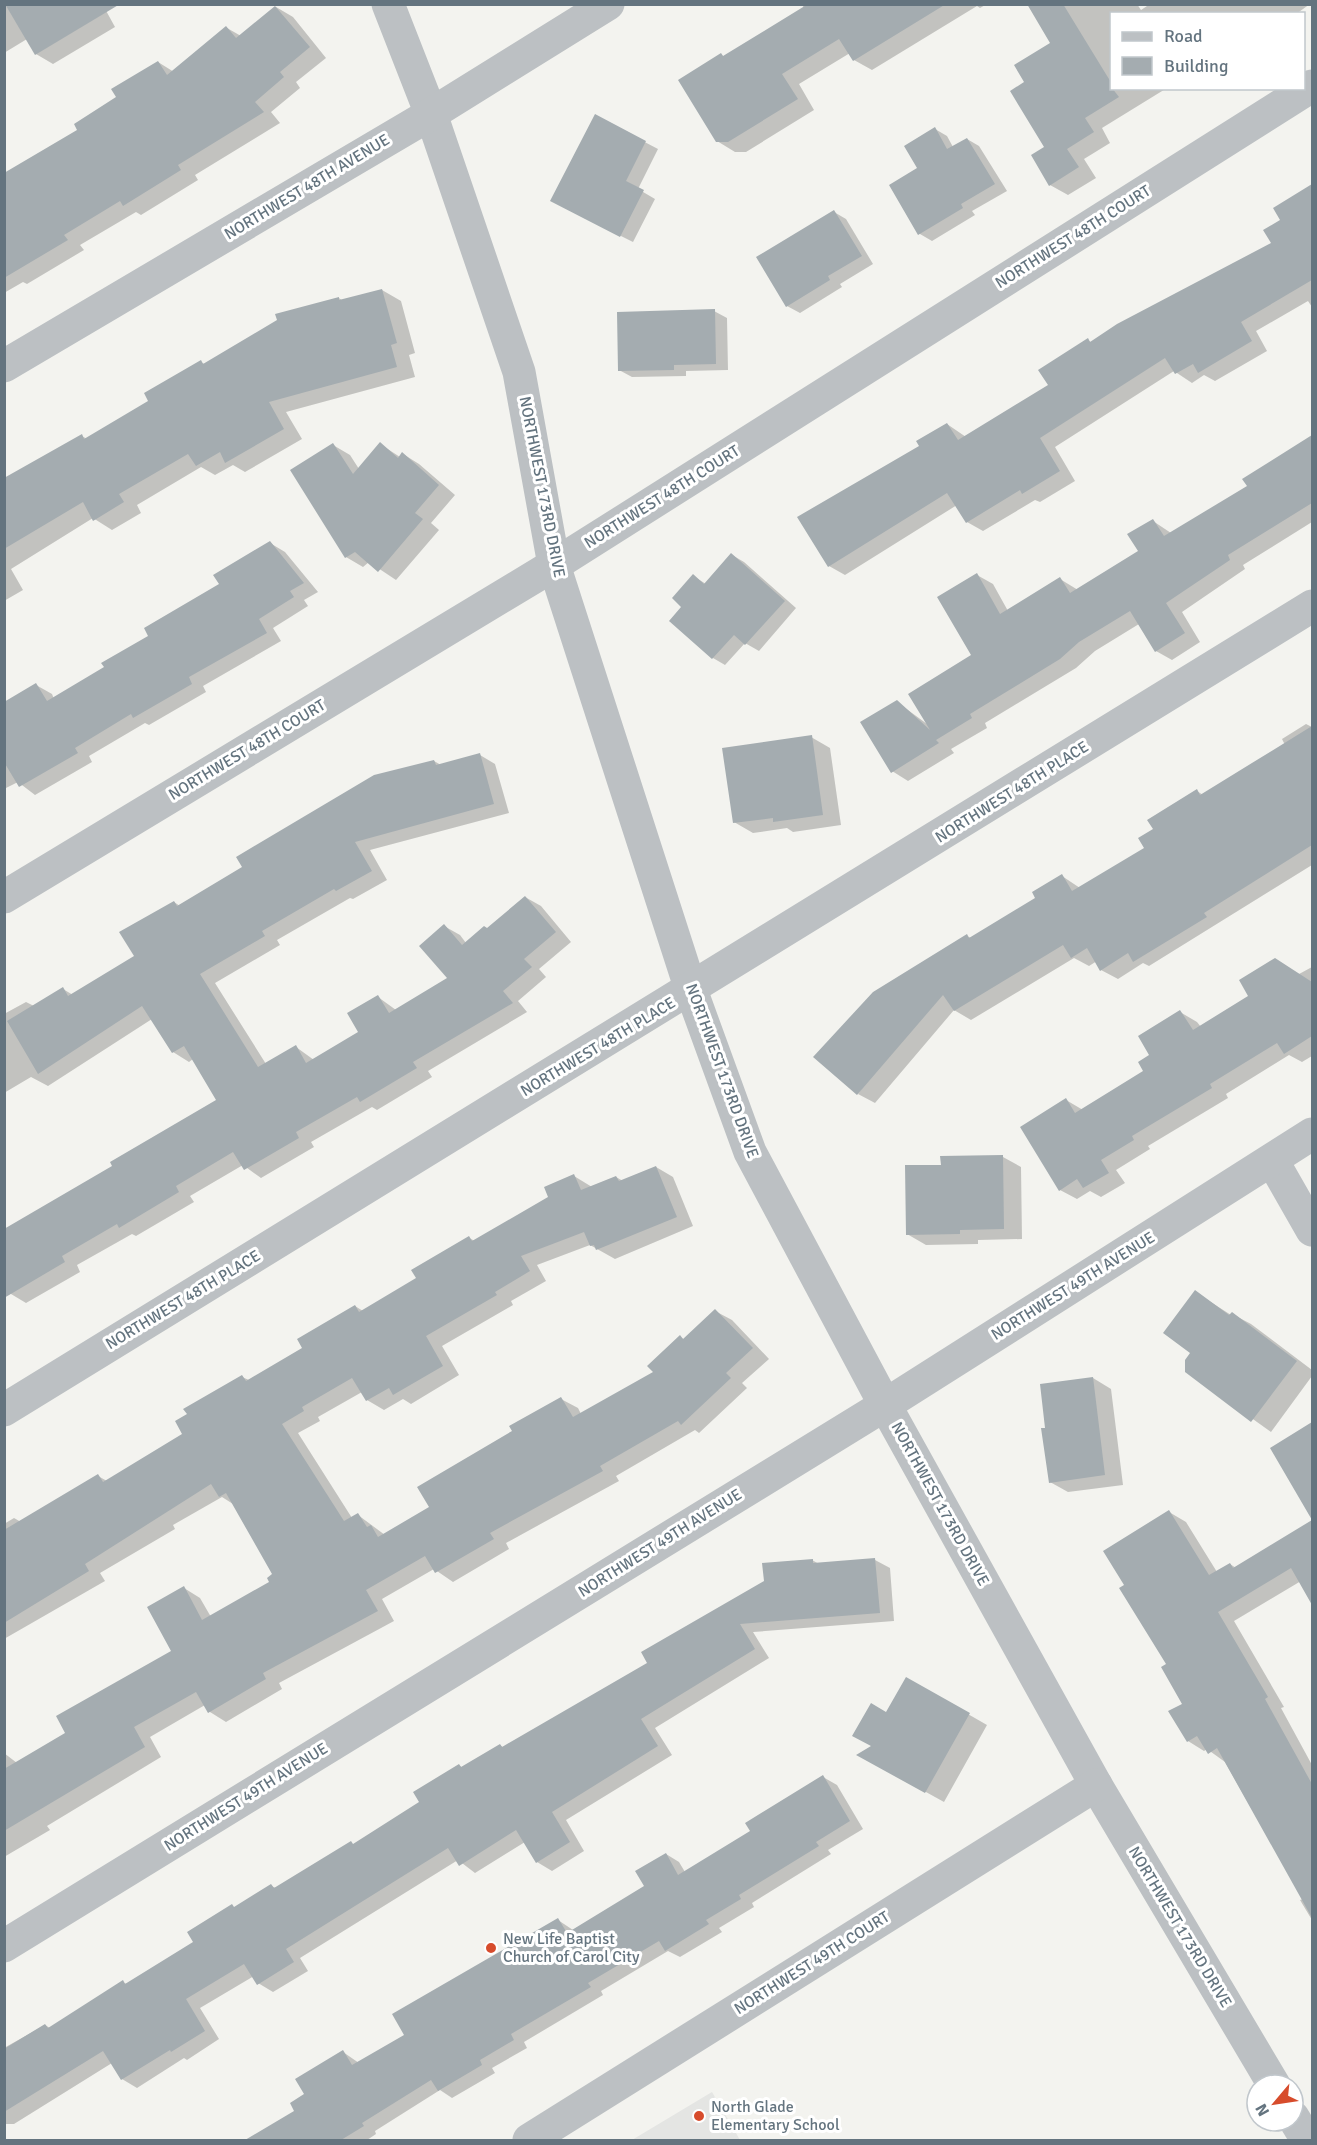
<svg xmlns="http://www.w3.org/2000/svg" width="1317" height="2145" font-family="Signika,sans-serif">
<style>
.built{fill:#e4e5e3}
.shadow{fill:#0003}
.building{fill:#a4acb0}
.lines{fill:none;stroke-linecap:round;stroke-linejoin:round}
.minor{stroke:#bcc0c3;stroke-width:33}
.poi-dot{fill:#d74c2c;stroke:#fff;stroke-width:2}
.labels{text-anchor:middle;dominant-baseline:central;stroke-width:6;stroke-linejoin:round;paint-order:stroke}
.street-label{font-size:16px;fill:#64747f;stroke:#fff}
.poi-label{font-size:16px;fill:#64747f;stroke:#fff;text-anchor:start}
</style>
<rect width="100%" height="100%" fill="#f3f3ef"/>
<path class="built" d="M712 2092 740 2140H632Z"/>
<g class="shadow">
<path d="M4 4H109L104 7 115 27 53 64 36 54 27 39 4 53Z"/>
<path d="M802 4H987L980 8 977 6 872 70 854 60 850 53 799 84 814 110 746 152H735L717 141 721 55 725 57 804 9Z"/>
<path d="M1029 4H1137L1141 10 1150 4H1310L1296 14H1112V88H1167L1102 128 1110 143 1084 159 1096 178 1068 195 1050 185 1046 147 1026 82 1052 44Z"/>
<path d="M276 7 293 17 326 58 296 82 300 88 271 112 280 123 195 175 198 180 141 215 136 212 80 245 84 250 27 284 23 282 4 293V175L79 130 158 62 174 72 227 28 241 36Z"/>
<path d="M595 116 658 149 638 189 655 199 633 242 565 208Z"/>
<path d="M935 129 947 136 953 147 967 139 979 146 1007 191 972 211 975 215 932 241 920 234 919 168Z"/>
<path d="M1304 191 1312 196V307L1308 301 1256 331 1267 351 1215 381 1204 375 1192 383 1174 371 1055 447 1075 481 1040 502 1035 500 983 531 967 522 957 505 845 575 829 566 921 447 947 424 966 437 1050 385 1088 340 1092 343 1273 244 1282 220Z"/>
<path d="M834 212 846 219 873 264 840 284 842 287 800 313 787 306Z"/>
<path d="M382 290 401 301 415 353 409 355 415 377 286 412 302 439 245 472 233 465 215 475 201 467 137 505 141 513 112 530 93 518 11 569 23 590 4 601V491L82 436 87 439 150 401 201 362 206 365 339 298 343 301Z"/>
<path d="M714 311 727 318 728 370 686 371V376L632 377 619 370Z"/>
<path d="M1312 437V522L1243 565 1245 569 1182 612 1200 642 1172 660 1156 651 1139 624 1095 651 1076 668 985 723 987 728 951 749 954 753 908 781 892 771 897 702 927 724 973 656 977 575 993 584 1008 611 1060 579 1078 590 1140 552 1153 521 1171 533 1249 486 1244 479Z"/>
<path d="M380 444 400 457 403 454 419 464 455 495 431 523 439 530 396 580 369 562 363 567 346 557 333 445 350 455 359 469Z"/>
<path d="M270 543 285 552 318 592 304 600 308 606 273 628 281 641 203 686 206 692 149 725 145 723 89 756 92 762 35 795 18 782 4 789V704L36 685 52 694 54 699 106 668 221 585Z"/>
<path d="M732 555 744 562 796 608 759 651 745 643 725 665 713 658 693 576 706 584Z"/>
<path d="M1306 724 1312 727V865L1149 966 1143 963 1118 979 1101 970 1097 961 1089 966 1074 958 971 1020 954 1010 875 1103 858 1094 967 936 971 938 1038 899 1062 876 1080 888 1146 848 1155 829 1197 791 1203 795 1285 745 1282 739Z"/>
<path d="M811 737 830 748 841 825 793 832 787 828 753 833 734 822Z"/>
<path d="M480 755 495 764 509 813 370 850 387 880 353 899 350 898 277 940 280 945 215 983 266 1064 296 1047 314 1060 360 1032 378 997 396 1010 449 979 444 926 460 935 466 943 488 929 525 897 541 906 571 942 539 969 546 977 518 1001 527 1012 428 1071 432 1077 377 1110 372 1107 311 1142 314 1147 261 1178 243 1165 190 1196 194 1202 136 1236 132 1234 77 1265 80 1272 26 1303 11 1294 4 1284 114 1166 218 1100 193 1059 189 1062 173 1052 152 1019 48 1086 31 1077 4 1093V1014L26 1002 34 1006 63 989 73 995 136 956 174 902 180 906 434 761 441 765Z"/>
<path d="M1312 967V1056L1302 1062 1289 1055 1226 1094 1228 1098 1148 1146 1150 1149 1116 1170 1125 1183 1101 1197 1090 1191 1077 1199 1060 1190 1066 1100 1083 1110 1145 1071 1152 1056 1180 1012 1197 1022 1201 1027Z"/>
<path d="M1003 1157 1021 1167 1022 1239 978 1240V1244L926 1245 907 1234 942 1166Z"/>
<path d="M656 1167 673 1177 693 1226 615 1259 590 1245 537 1265 546 1281 511 1301 513 1305 442 1346 459 1375 411 1404 403 1399 384 1410 367 1400 362 1392 318 1417 320 1421 298 1433 352 1518 358 1515 385 1535 431 1508 514 1431 561 1399 578 1408 581 1414 655 1372 680 1337 685 1340 715 1311 732 1320 769 1359 742 1383 747 1388 699 1433 695 1430 616 1476 619 1481 506 1543 509 1549 453 1582 434 1569 382 1599 394 1621 279 1683 282 1689 226 1722 210 1712 205 1705 150 1737 161 1757 47 1826 50 1830 4 1857V1753L17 1763 67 1733 173 1652 184 1588 200 1598 211 1617 271 1582 274 1575 233 1504 222 1497 173 1525 175 1529 100 1573 105 1581 4 1639V1524L14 1518 21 1522 98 1476 107 1481 184 1435 242 1377 249 1380 304 1349 355 1306 363 1311 418 1278 469 1238 475 1241 550 1198 574 1176 592 1187 616 1177 623 1181Z"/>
<path d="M1195 1292 1231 1315 1232 1314 1251 1324 1312 1370V1376L1271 1432 1187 1372 1192 1353Z"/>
<path d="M1093 1378 1111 1389 1123 1485 1068 1492 1050 1482Z"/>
<path d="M1312 1424V1518L1272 1449Z"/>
<path d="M1169 1512 1186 1522 1217 1572 1230 1564 1236 1568 1312 1522V1602L1301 1581 1234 1621 1284 1707 1281 1708 1312 1765V1920L1300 1900 1303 1899 1225 1762 1207 1749 1204 1751 1188 1741 1184 1704 1168 1665 1126 1586Z"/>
<path d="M812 1560 819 1564 875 1560 890 1568 894 1621 753 1632 769 1658 655 1728 672 1755 566 1820 584 1851 552 1871 537 1862 525 1842 475 1873 458 1860 300 1958 308 1971 273 1992 258 1983 254 1976 200 2008 219 2039 187 2060 184 2058 137 2088 122 2079 112 2063 14 2124H4V2048L45 2025 50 2028 123 1982 128 1985 195 1942 235 1908 271 1886 276 1888 354 1845 421 1802 460 1766 463 1768 500 1745 504 1748 649 1664Z"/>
<path d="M907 1679 987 1725 944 1802 859 1755 873 1746 887 1714Z"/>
<path d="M823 1777 837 1785 863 1829 828 1850 831 1854 752 1903 754 1907 719 1928 722 1932 680 1957 668 1951 601 1991 603 1995 524 2042 527 2048 492 2068 495 2073 452 2098 440 2090 375 2131 376 2134 367 2140H248L296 2111 306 2095 343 2052 359 2063 406 2035 558 1920 573 1930 647 1886 666 1854 679 1862 685 1872 752 1832Z"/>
</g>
<g class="building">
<path d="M5 4H120L35 55Z"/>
<path d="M808 4H946L853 61 839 39 782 74 798 99 728 142H716L678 80 721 53 723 56Z"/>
<path d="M1027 4H1063L1112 84V88L1119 97 1085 118 1094 132 1067 149 1079 167 1049 186 1031 155 1044 147 1010 91 1024 82 1014 65 1050 43Z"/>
<path d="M275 6 310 47 280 72 284 77 255 102 264 112 178 165 181 170 123 206 120 201 64 235 68 240 4 278V173L77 130 74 124 116 97 111 89 158 61 167 75 226 26 236 38Z"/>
<path d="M595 114 646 141 626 181 644 190 620 237 550 201Z"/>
<path d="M935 127 947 149 967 138 995 184 961 204 963 208 918 235 889 185 917 168 904 146Z"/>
<path d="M1312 184V280L1241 322 1252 341 1198 373 1193 364 1175 374 1165 358 1040 438 1060 471 1022 494 1020 490 966 523 947 493 828 567 797 517 919 446 916 441 947 423 958 440 1048 385 1038 370 1088 338 1090 342 1117 324 1271 243 1263 230 1280 220 1273 208Z"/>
<path d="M834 210 862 256 828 276 830 280 786 307 756 257Z"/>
<path d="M382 289 397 343 391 345 397 367 269 402 284 429 225 463 220 452 196 466 188 454 119 494 124 502 93 521 83 502 4 549V478L82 434 84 439 148 401 144 393 201 360 203 364 277 320 275 314 339 297V300Z"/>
<path d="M715 309 716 364 674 365V370L618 371 617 312Z"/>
<path d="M1312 435V503L1228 555 1230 560 1166 603 1185 633 1155 652 1130 611 1079 642 1060 659 970 714 972 718 936 740 939 743 891 773 860 722 897 700 930 730 908 694 971 655 937 597 977 573 1000 614 1060 577 1070 593 1138 551 1127 534 1153 519 1164 536 1247 486 1242 479Z"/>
<path d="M380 442 398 458 402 452 439 485 415 513 423 519 378 572 355 552 345 558 290 470 333 443 353 474Z"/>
<path d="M270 541 304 583 290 591 294 597 259 619 267 633 189 677 192 684 133 718 131 714 75 748 78 753 19 787 4 762V702L36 683 47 701 104 667 101 663 148 636 144 628 219 584 213 575Z"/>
<path d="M731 553 785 601 745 645 734 635 712 659 669 621 681 607 672 598 693 574 704 584Z"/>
<path d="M1312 726V845L1204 913 1207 917 1133 962 1128 953 1100 971 1087 948 1071 958 1063 945 954 1011 943 995 857 1095 813 1057 873 992 967 934 969 938 1035 898 1032 892 1062 874 1072 891 1144 848 1138 838 1153 829 1147 820 1197 789 1200 795Z"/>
<path d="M812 735 823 815 773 822V818L733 823 722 748Z"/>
<path d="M480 753 494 804 355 842 372 871 336 891 334 889 262 931 265 936 200 974 258 1067 296 1045 306 1063 358 1032 347 1013 378 995 389 1013 447 978 419 946 444 924 462 945 484 926 487 928 525 896 556 932 524 959 532 967 503 991 513 1003 413 1062 417 1068 360 1102 357 1097 296 1132 299 1138 244 1170 233 1152 176 1186 179 1192 119 1228 117 1224 62 1256 65 1262 4 1298V1229L112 1166 110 1162 216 1100 184 1046 172 1053 142 1006 38 1074 7 1021 63 987 68 996 134 956 119 932 174 901 177 906 242 867 236 857 374 775 434 760 436 765Z"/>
<path d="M1275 958 1312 982V1036L1284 1054 1277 1043 1210 1084 1212 1088 1132 1136 1134 1140 1101 1160 1109 1173 1083 1188 1077 1179 1059 1191 1020 1127 1066 1098 1075 1113 1143 1071 1138 1062 1149 1055 1138 1036 1180 1010 1193 1030 1248 996 1239 980Z"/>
<path d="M1003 1155 1004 1229 960 1230V1234L906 1235 905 1165H941L940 1156Z"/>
<path d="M656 1166 677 1217 596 1250 594 1245 590 1246 584 1232 521 1256 530 1271 495 1292 497 1295 426 1336 443 1366 393 1395 389 1388 366 1401 352 1378 302 1407 304 1411 282 1424 344 1521 358 1513 367 1527 371 1525 378 1537 429 1507 417 1487 512 1431 509 1426 561 1397 573 1417 653 1372 647 1366 680 1335 683 1339 715 1309 753 1348 726 1373 731 1378 681 1425 678 1421 600 1466 603 1471 490 1533 494 1539 435 1573 425 1556 366 1590 378 1611 263 1673 266 1679 208 1713 196 1692 134 1727 145 1747 4 1831V1769L65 1733 56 1716 171 1651 147 1607 184 1586 202 1620 269 1582 267 1578 272 1574 226 1493 219 1497 211 1484 85 1564 89 1571 4 1623V1530L98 1474 103 1482 182 1434 175 1421 187 1414 183 1409 242 1375 246 1381 302 1348 297 1339 355 1305 359 1312 416 1278 411 1270 469 1236 472 1241 548 1197 544 1187 574 1174 581 1190 616 1176 619 1181Z"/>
<path d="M1195 1290 1229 1315 1232 1312 1297 1361 1251 1422 1185 1372V1360L1190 1353 1163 1333Z"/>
<path d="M1093 1377 1105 1475 1049 1483 1041 1428H1045L1040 1384Z"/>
<path d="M1312 1422V1605L1291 1568 1218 1612 1268 1697 1265 1699 1312 1784V1918L1217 1748 1208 1754 1197 1736 1187 1742 1168 1711 1182 1704 1161 1667 1166 1664 1119 1588 1124 1585 1103 1551 1169 1510 1209 1575 1230 1563 1233 1568 1312 1520 1270 1448Z"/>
<path d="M875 1558 880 1613 740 1624 755 1649 641 1719 658 1746 552 1812 570 1842 536 1863 516 1830 459 1866 448 1848 286 1949 294 1962 257 1985 244 1964 186 1999 205 2031 171 2052 170 2050 121 2080 103 2051 4 2112V2049L45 2024 48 2028 123 1980 125 1984 193 1942 187 1932 232 1904 234 1907 271 1884 274 1888 351 1841 353 1844 419 1802 413 1792 459 1764 461 1767 500 1744 502 1747 647 1663 641 1652 764 1581 762 1563 813 1559V1563Z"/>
<path d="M906 1677 970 1713 925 1793 856 1755 871 1746 852 1736 871 1703 886 1712Z"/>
<path d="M823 1775 850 1821 816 1842 819 1846 739 1895 741 1899 706 1920 709 1924 665 1951 659 1941 588 1983 591 1987 511 2034 514 2040 480 2060 482 2065 438 2091 431 2080 362 2123 364 2126 341 2140H245L294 2111 290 2103 304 2094 295 2079 343 2050 352 2065 404 2035 392 2014 558 1918 567 1933 644 1886 635 1871 666 1853 678 1875 750 1831 745 1823Z"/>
</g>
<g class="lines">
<g class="minor">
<path d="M388 4 431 114 519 372 554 565 691 990 750 1152 885 1405 1096 1785 1274 2085"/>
<path d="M4 366 431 114 608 4"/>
<path d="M4 897 554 565 1312 86"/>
<path d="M1272 1160 1312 1230"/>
<path d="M4 1410 1312 606"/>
<path d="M4 1946 885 1405 1312 1134"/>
<path d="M1293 2117 1307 2140"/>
<path d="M529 2140 1096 1785"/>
</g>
</g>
<g class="poi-dot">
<circle cx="491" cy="1948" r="6"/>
<circle cx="699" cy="2116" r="6"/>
</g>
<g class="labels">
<g class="street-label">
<text transform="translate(307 187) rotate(-31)">NORTHWEST 48TH AVENUE</text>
<text transform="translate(1073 237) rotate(-32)">NORTHWEST 48TH COURT</text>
<text transform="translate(542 487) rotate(79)">NORTHWEST 173RD DRIVE</text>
<text transform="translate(662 497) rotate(-32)">NORTHWEST 48TH COURT</text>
<text transform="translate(247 750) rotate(-31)">NORTHWEST 48TH COURT</text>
<text transform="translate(1012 792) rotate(-32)">NORTHWEST 48TH PLACE</text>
<text transform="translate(598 1047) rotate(-31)">NORTHWEST 48TH PLACE</text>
<text transform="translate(722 1071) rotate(70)">NORTHWEST 173RD DRIVE</text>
<text transform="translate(1073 1286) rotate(-32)">NORTHWEST 49TH AVENUE</text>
<text transform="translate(183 1300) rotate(-31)">NORTHWEST 48TH PLACE</text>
<text transform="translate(940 1504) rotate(61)">NORTHWEST 173RD DRIVE</text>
<text transform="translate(660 1543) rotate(-32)">NORTHWEST 49TH AVENUE</text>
<text transform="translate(246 1797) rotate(-32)">NORTHWEST 49TH AVENUE</text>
<text transform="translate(1180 1927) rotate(59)">NORTHWEST 173RD DRIVE</text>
<text transform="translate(812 1963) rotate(-32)">NORTHWEST 49TH COURT</text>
</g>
<g class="poi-label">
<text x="503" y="1939">New Life Baptist<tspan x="503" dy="18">Church of Carol City</tspan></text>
<text x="711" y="2107">North Glade<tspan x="711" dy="18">Elementary School</tspan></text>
</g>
</g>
<rect width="1317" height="2145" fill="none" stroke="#64747f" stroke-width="12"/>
<rect x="1110" y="12" width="195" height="78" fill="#ffffff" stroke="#c1c7cc" stroke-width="1.5"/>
<rect x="1122" y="32" width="30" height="9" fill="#bcc0c3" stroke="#c1c7cc" stroke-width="1.5"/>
<text x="1164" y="42" font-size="18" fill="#64747f">Road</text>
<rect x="1122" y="57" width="30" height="18" fill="#a4acb0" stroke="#c1c7cc" stroke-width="1.5"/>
<text x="1164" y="72" font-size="18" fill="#64747f">Building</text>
<g transform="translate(1275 2103) rotate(241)"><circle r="28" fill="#ffffff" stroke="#c1c7cc" stroke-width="1.5"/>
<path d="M0-4.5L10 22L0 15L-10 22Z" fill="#d74c2c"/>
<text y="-9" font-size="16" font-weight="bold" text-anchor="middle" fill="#64747f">N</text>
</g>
</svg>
